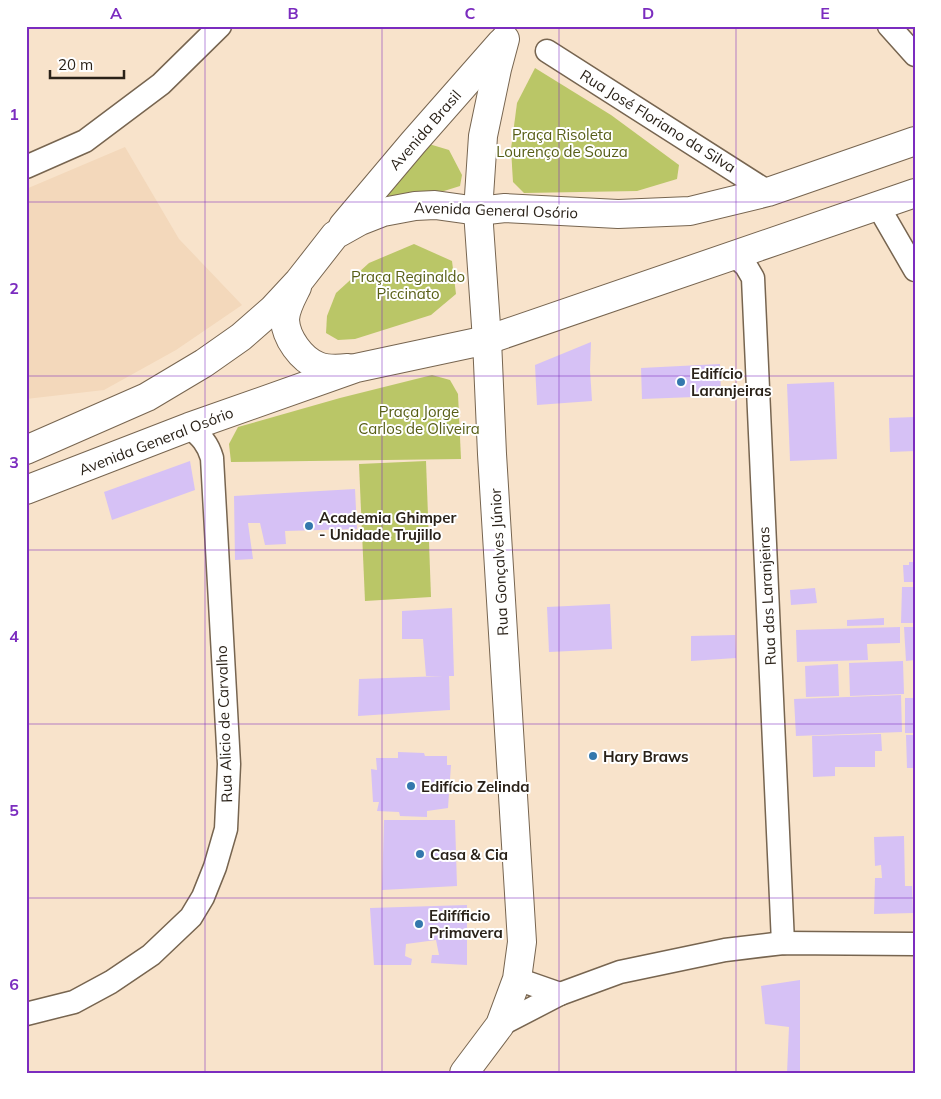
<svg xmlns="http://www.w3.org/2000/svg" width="941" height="1099" font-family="Mulish,sans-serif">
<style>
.built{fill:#f3d8bb}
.green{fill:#bac667}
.building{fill:#d6c1f5}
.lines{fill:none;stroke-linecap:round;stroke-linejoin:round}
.street-casing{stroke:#776550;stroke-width:25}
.secondary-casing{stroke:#776550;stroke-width:30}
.street{stroke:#fff;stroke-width:22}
.secondary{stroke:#fff;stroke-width:28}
.grid{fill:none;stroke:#7b2cbf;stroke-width:1;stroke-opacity:0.55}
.poi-dot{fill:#3478ad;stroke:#fff;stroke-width:2}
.labels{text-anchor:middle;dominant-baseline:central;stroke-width:4;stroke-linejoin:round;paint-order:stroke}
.street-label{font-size:15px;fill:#2a2219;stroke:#fff}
.park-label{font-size:15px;fill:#575e16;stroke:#fff}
.poi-label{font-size:15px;font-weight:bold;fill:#2a2219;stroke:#fff;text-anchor:start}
.neatline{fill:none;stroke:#7b2cbf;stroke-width:2}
.grid-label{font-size:16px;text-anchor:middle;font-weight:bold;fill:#7b2cbf}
</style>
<rect width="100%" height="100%" fill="#f8e3cb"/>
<path class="built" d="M125 147 179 239 242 305 176 350 104 390 26 399V189Z"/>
<g class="green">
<path d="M535 68 611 115 679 165 677 179 637 191 524 193 513 182 511 149 517 103Z"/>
<path d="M429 144 449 150 462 175 460 186 444 191 410 193 379 201Z"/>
<path d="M414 244 452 261 456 294 431 315 355 339 338 340 326 333 327 316 336 293 369 263Z"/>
<path d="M432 375 450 380 458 394 461 459 231 462 229 444 238 427 340 398Z"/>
<path d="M426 461 431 597 365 601 359 464Z"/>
</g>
<g class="building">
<path d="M591 342 590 370 592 401 537 405 535 365Z"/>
<path d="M720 364 721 396 642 399 641 368Z"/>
<path d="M834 382 837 459 790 461 787 384Z"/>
<path d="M915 417V451L890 452 889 418Z"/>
<path d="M190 461 195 490 112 520 104 492Z"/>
<path d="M355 489 357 529 285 531 286 544 265 545 260 523H248L253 559 235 560 234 496Z"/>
<path d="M909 562H915V582H904L903 565H909Z"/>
<path d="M902 587H915V623H901Z"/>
<path d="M815 588 817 603 791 605 790 590Z"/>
<path d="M610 604 612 649 549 652 547 607Z"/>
<path d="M452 608 454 676H449L450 710 358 716 359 679 443 676H426L423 639H402V611Z"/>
<path d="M884 618V625L847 626V620Z"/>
<path d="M900 627V643L867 644 868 660 797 662 796 630Z"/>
<path d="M904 627H915V660L906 661Z"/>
<path d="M735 635 736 658 691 661V636Z"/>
<path d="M903 661 904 694 850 696 849 663Z"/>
<path d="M838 664 839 696 806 697 805 666Z"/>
<path d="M901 695 902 732 796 736 794 699Z"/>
<rect x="905" y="698" width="10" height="35"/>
<path d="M881 734 882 751H875V767H835V776L813 777 812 736Z"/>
<path d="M906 735H915V768H907Z"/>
<path d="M398 752 424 753 425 756H447V765H451L448 808 427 811V817L400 816 399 812 377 811 379 802H373L371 769 377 770 376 758H398Z"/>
<path d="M384 820H455L457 886 382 890Z"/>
<path d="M904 836 905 886H912L913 913 874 914 875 878H882L881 865 875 866 874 837Z"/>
<rect x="913" y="840" width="2" height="22"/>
<path d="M467 905V965L431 963 432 955H439L436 940 406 944 405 956 412 959 411 965H374L370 908Z"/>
<path d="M800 980V1073H787L789 1027 765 1024 761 986Z"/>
</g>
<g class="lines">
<g class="street-casing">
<g id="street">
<path d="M889 26 915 55"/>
<path d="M547 51 768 192"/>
<path d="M26 167 85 141 161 84 220 26"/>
<path d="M878 206 915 270"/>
<path d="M734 255 746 266 753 278 783 943"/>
<path d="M560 994 620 972 725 950 783 943 915 944"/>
<path d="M26 1014 74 1002 111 982 151 955 191 917 203 897 215 867 226 829 229 764 212 458C208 444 201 436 189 427"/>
<path d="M500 1025 560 994 517 979"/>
</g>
</g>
<g class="secondary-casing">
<g id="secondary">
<path d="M343 226 413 143 501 43"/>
<path d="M297 287C292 297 285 309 285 320 286 338 301 359 318 366 328 370 338 369 348 368"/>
<path d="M26 450 147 397 204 363 241 337 273 309 299 281 335 235 360 221 383 212 415 206 435 205 478 211 505 208 618 214 690 211 768 192 915 141"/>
<path d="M26 490 189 427 356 368 487 340 915 193"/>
<path d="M464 1073 500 1025 517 979 522 942 492 454 487 340 478 211 483 136 497 69 505 39"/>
</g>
</g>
<use href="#street" class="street"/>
<use href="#secondary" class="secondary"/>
</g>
<path class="grid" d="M205 26V1073M382 26V1073M559 26V1073M736 26V1073M26 202H915M26 376H915M26 550H915M26 724H915M26 898H915"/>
<g class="poi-dot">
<circle cx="681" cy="382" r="5"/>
<circle cx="309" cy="526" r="5"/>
<circle cx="593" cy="756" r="5"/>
<circle cx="411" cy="786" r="5"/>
<circle cx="420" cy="854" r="5"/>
<circle cx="419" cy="924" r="5"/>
</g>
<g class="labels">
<g class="street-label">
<text transform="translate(658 121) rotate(32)">Rua José Floriano da Silva</text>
<text transform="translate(425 130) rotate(-49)">Avenida Brasil</text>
<text transform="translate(496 210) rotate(2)">Avenida General Osório</text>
<text transform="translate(156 441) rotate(-21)">Avenida General Osório</text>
<text transform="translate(499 562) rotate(-93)">Rua Gonçalves Júnior</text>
<text transform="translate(767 596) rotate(-93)">Rua das Laranjeiras</text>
<text transform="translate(224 724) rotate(-92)">Rua Alicio de Carvalho</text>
</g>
<g class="park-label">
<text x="562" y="134">Praça Risoleta<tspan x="562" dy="17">Lourenço de Souza</tspan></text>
<text x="408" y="276">Praça Reginaldo<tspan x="408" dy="17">Piccinato</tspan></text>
<text x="419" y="411">Praça Jorge<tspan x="419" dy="17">Carlos de Oliveira</tspan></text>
</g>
<g class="poi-label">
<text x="691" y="373">Edifício<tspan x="691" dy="17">Laranjeiras</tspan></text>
<text x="319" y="517">Academia Ghimper<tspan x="319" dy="17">- Unidade Trujillo</tspan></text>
<text x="603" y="756">Hary Braws</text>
<text x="421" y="786">Edifício Zelinda</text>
<text x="430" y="854">Casa &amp; Cia</text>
<text x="429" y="915">Edifíficio<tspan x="429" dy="17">Primavera</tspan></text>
</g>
</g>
<rect width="941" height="1099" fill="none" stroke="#ffffff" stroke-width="55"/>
<path d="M50 70v8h74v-8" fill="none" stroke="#2a2219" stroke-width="2.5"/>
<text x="58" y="70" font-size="15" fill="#2a2219" stroke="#ffffff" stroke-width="4" paint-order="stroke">20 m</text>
<rect x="28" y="28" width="886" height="1044" class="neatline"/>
<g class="grid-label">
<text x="116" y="19">A</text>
<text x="293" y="19">B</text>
<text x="470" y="19">C</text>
<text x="648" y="19">D</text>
<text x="825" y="19">E</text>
<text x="14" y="120">1</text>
<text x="14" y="294">2</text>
<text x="14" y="468">3</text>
<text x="14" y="642">4</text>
<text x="14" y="816">5</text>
<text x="14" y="990">6</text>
</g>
</svg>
